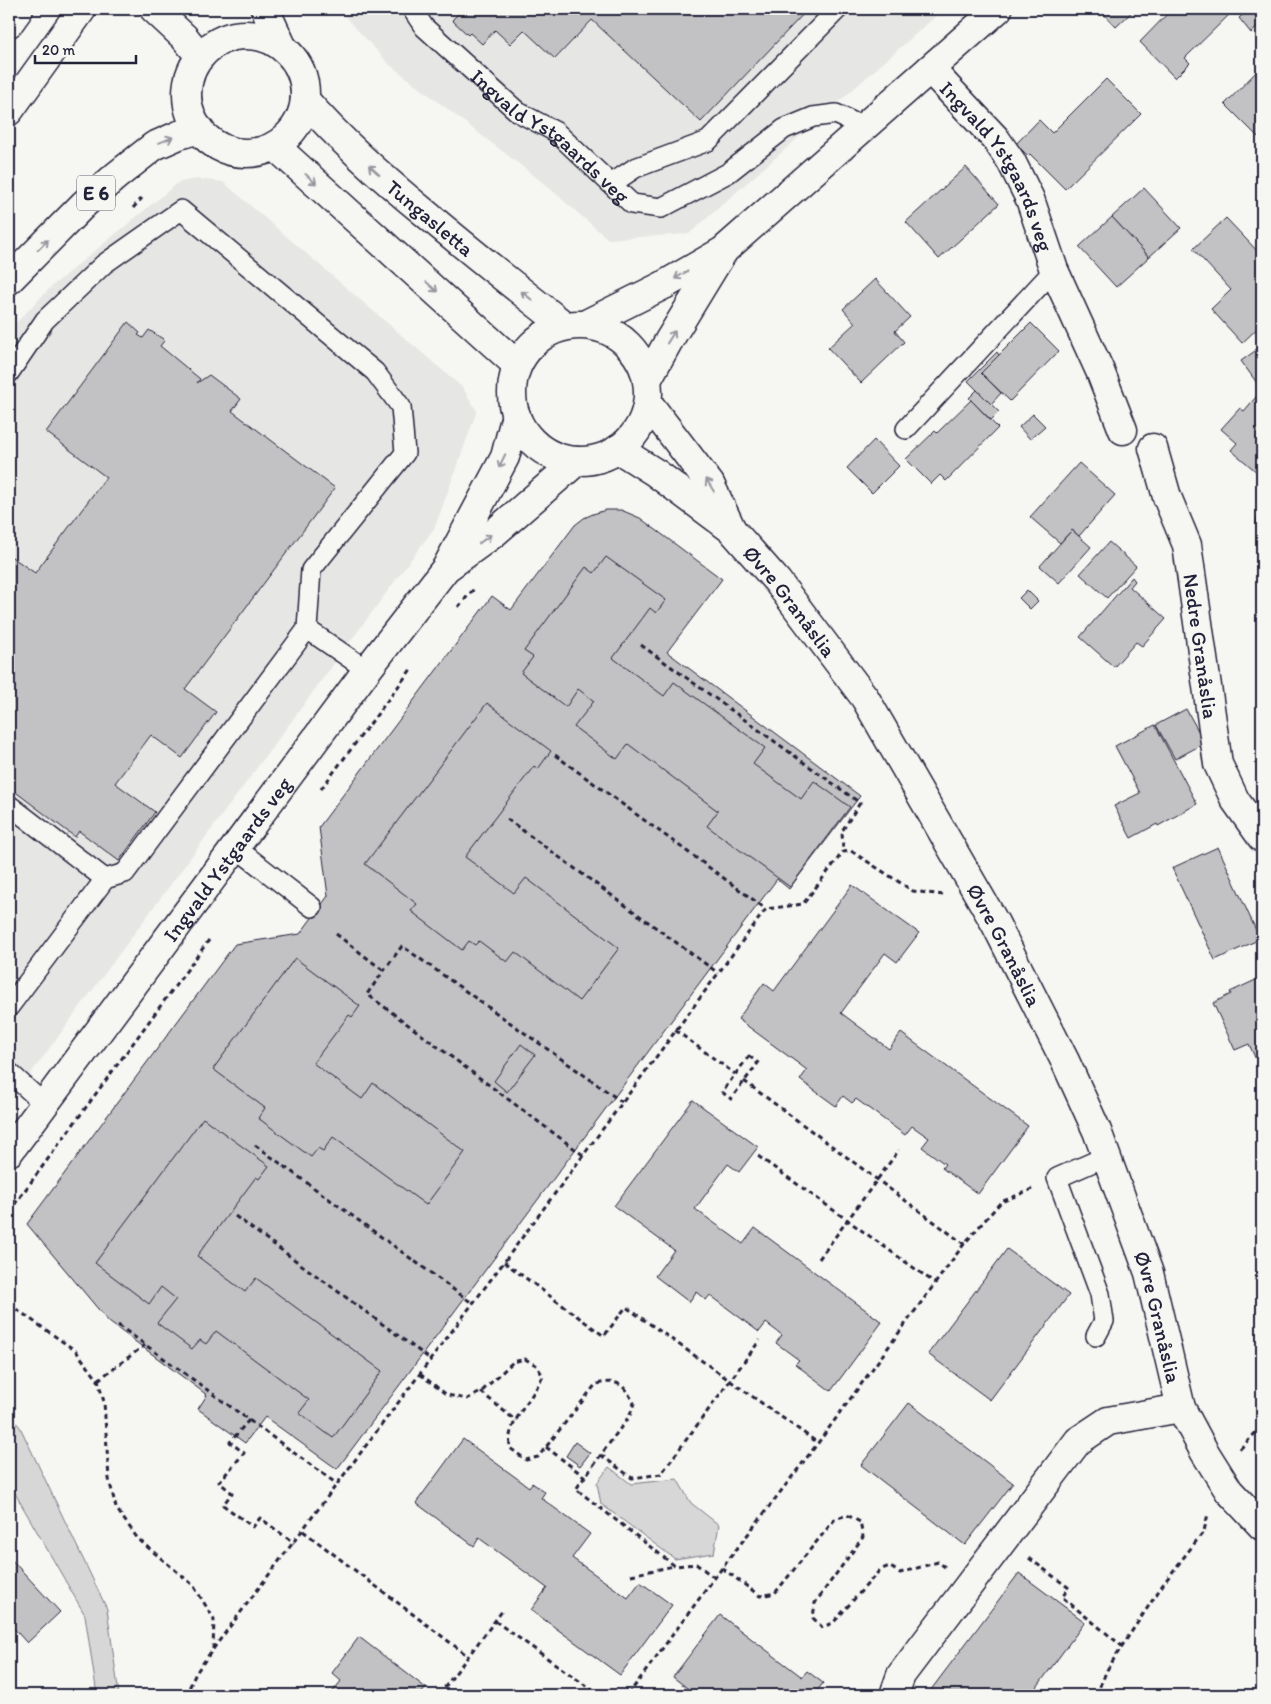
<svg xmlns="http://www.w3.org/2000/svg" width="1271" height="1704" font-family="Itim,sans-serif">
<style>
.built{fill:#e6e6e4}
.green{fill:#d7d7d7;stroke:#7c7c89}
.building{fill:#c2c2c4;stroke:#22223b}
.lines{fill:none;stroke-linecap:round;stroke-linejoin:round}
.lane-casing{stroke:#22223b;stroke-width:22}
.street-casing{stroke:#22223b;stroke-width:31}
.secondary-casing{stroke:#22223b;stroke-width:31}
.highway-casing{stroke:#22223b;stroke-width:31}
.path{stroke:#22223b;stroke-width:3;stroke-dasharray:5 4;stroke-linecap:butt}
.lane{stroke:#f6f6f2;stroke-width:19}
.street{stroke:#f6f6f2;stroke-width:28}
.secondary{stroke:#f6f6f2;stroke-width:28}
.highway{stroke:#f6f6f2;stroke-width:28}
.oneway{stroke:#9797a0}
.labels{text-anchor:middle;dominant-baseline:central;stroke-width:4;stroke-linejoin:round;paint-order:stroke}
.shield{fill:#f6f6f2;stroke:#626272;stroke-width:1}
.shield-label{font-size:20px;font-weight:bold;fill:#22223b}
.street-label{font-size:21px;fill:#22223b;stroke:#f6f6f2}
</style>
<rect width="100%" height="100%" fill="#f6f6f2"/>
<filter id="ink" filterUnits="userSpaceOnUse"><feTurbulence type="fractalNoise" baseFrequency=".02" numOctaves="2"/><feDisplacementMap in="SourceGraphic" scale="10" xChannelSelector="R" yChannelSelector="G"/><feConvolveMatrix kernelMatrix="1 2 1 2 8 2 1 2 1" color-interpolation-filters="sRGB"/></filter>
<g filter="url(#ink)">
<g class="built">
<path d="M338 9H944L689 234 608 239 541 181 390 65Z"/>
<path d="M197 179 223 182 463 388 477 411 435 527 9 1103V330L52 286 179 182Z"/>
</g>
<g class="green">
<path d="M9 1414 20 1427 107 1609 119 1695H97L85 1615 9 1483Z"/>
<path d="M609 1467 631 1484 677 1479 691 1503 719 1525 714 1553 675 1559 601 1504 597 1483Z"/>
</g>
<g class="building">
<path d="M463 9H808L701 122 592 20 555 59 524 30 510 44 495 30 482 44 470 33 468 35 452 20Z"/>
<path d="M1099 9H1135L1116 27Z"/>
<path d="M1172 9H1233L1234 10 1185 58 1190 63 1175 78 1140 42Z"/>
<path d="M1249 9 1262 22V23L1251 33 1239 18Z"/>
<path d="M1261 67 1262 69V133L1258 137 1225 104Z"/>
<path d="M1106 79 1141 114 1065 189 1030 154 1028 156 1016 144 1039 120 1052 133Z"/>
<path d="M966 167 999 204 939 259 906 222Z"/>
<path d="M1144 188 1181 228 1149 257 1112 217Z"/>
<path d="M1112 217 1149 257 1116 287 1079 247Z"/>
<path d="M1226 218 1262 256V324L1242 343 1211 309 1231 290 1193 249Z"/>
<path d="M875 279 910 317 895 331 904 342 861 383 828 348 855 323 843 309Z"/>
<path d="M128 322 140 333 138 335 143 338 149 330 163 339 164 341 160 346 200 379 197 383 209 375 241 399 232 411 335 488 185 689 216 712 182 758 151 735 115 783 155 812 119 861 79 831 75 837 9 787V555L35 573 106 477 46 432Z"/>
<path d="M1031 323 1059 351 1010 401 981 373Z"/>
<path d="M1262 346V379L1257 383 1241 361Z"/>
<path d="M997 352 999 355 981 373 1001 393 991 404 968 381Z"/>
<path d="M977 390 999 412 991 420 969 398Z"/>
<path d="M1262 390V468L1258 473 1231 450 1237 443 1221 429 1240 408 1244 411Z"/>
<path d="M971 400 998 428 946 481 940 475 931 484 906 459 935 431 937 433Z"/>
<path d="M1033 414 1045 426 1030 439 1019 427Z"/>
<path d="M874 440 899 466 872 493 847 468Z"/>
<path d="M1079 463 1115 495 1079 536 1072 530 1060 543 1030 517Z"/>
<path d="M1261 494H1262V525L1256 524Z"/>
<path d="M606 510H621L640 518 722 579 667 652 860 796 789 889 777 879 337 1469 265 1417 245 1443 198 1409 207 1395 109 1322 27 1224 235 944 300 934 328 896 319 827 492 596 511 610 575 525 584 518 593 514Z"/>
<path d="M1072 530 1091 547 1059 583 1040 566Z"/>
<path d="M1109 542 1136 566 1107 598 1080 574Z"/>
<path d="M606 557 666 600 656 613 650 608 613 658 664 696 674 682 765 748 753 764 801 799 814 781 850 807 790 887 707 826 718 811 628 744 617 759 574 727 594 701 578 689 566 707 521 673 533 657 524 651 586 567 594 573Z"/>
<path d="M1132 577 1135 581 1130 587 1166 619 1142 646 1136 642 1114 667 1080 637Z"/>
<path d="M1027 590 1038 601 1030 609 1019 598Z"/>
<path d="M1262 592V621L1257 620Z"/>
<path d="M487 703 551 751 538 769 534 766 465 857 514 893 526 878 619 948 579 1001 515 952 507 962 479 941 475 945 469 941 462 950 411 911 417 904 365 864Z"/>
<path d="M1186 709 1205 743 1175 759 1156 725Z"/>
<path d="M1155 725 1197 804 1158 826 1157 824 1131 838 1114 806 1140 793 1115 746Z"/>
<path d="M1218 847 1260 939 1215 960 1172 868Z"/>
<path d="M852 885 919 933 897 962 885 953 841 1013 889 1049 901 1033 1028 1126 978 1194 942 1168 945 1164 922 1147 929 1138 912 1126 905 1135 856 1099 852 1103 843 1096 836 1106 800 1080 807 1070 738 1019 764 983 774 991Z"/>
<path d="M295 958 360 1006 352 1017 349 1015 313 1063 362 1099 373 1083 465 1152 426 1205 333 1137 323 1151 318 1148 311 1157 258 1118 265 1108 213 1069Z"/>
<path d="M1262 977V1073L1249 1044 1235 1050 1213 1003 1231 994 1230 992Z"/>
<path d="M521 1044 535 1055 507 1092 494 1081Z"/>
<path d="M693 1100 758 1147 739 1172 728 1164 695 1209 743 1244 755 1228 882 1322 831 1391 795 1364 799 1360 776 1343 782 1335 766 1323 759 1332 710 1295 706 1300 696 1292 689 1302 655 1276 674 1250 614 1206Z"/>
<path d="M203 1118 269 1166 259 1179 256 1177 197 1256 245 1292 256 1278 382 1371 333 1438 299 1413 309 1400 216 1331 206 1344 200 1340 192 1349 157 1323 176 1299 161 1287 149 1304 95 1263Z"/>
<path d="M1007 1249 1069 1295 990 1400 928 1354Z"/>
<path d="M909 1403 1013 1483 965 1545 861 1465Z"/>
<path d="M463 1439 529 1487 532 1483 545 1492 541 1498 590 1534 572 1558 628 1598 640 1582 672 1605 620 1675 531 1610 547 1588 479 1538 474 1546 416 1503Z"/>
<path d="M575 1442 590 1453 580 1466 566 1456Z"/>
<path d="M9 1557 60 1612 27 1643 9 1623Z"/>
<path d="M1019 1573 1085 1622 1031 1695H927Z"/>
<path d="M720 1615 802 1677 807 1671 823 1683 814 1695H696L673 1677Z"/>
<path d="M359 1637 426 1688 420 1695H330L341 1681 332 1673Z"/>
</g>
<g class="lines">
<g class="lane-casing">
<g id="lane">
<path id="s1" d="M412 9 424 27 518 112 556 132 632 204 661 208 728 173 784 129 813 117 836 114 863 127"/>
<path d="M611 184 635 168 708 141 838 9"/>
<path d="M9 373 45 320 104 264 181 210 375 372 401 407 405 453 311 570 307 629 367 670"/>
<path d="M906 429 1054 270"/>
<path d="M9 805 105 879 125 873 307 629"/>
<path d="M235 847 312 907"/>
<path d="M9 1007 105 879"/>
<path d="M9 1072 44 1104"/>
<path d="M1096 1336 1104 1321 1100 1294 1057 1178 1107 1156"/>
</g>
</g>
<g class="street-casing">
<g id="street">
<path id="s2" d="M930 69 995 138 1011 161 1030 199 1054 270 1100 371 1123 430"/>
<path d="M586 324 664 285 723 251 998 9"/>
<path d="M647 380 668 342 723 252"/>
<path d="M648 403 710 484 731 528"/>
<path id="s3" d="M1153 448 1167 497 1187 545 1218 764 1235 800 1262 838"/>
<path id="s4" d="M618 449 656 473 731 529 777 581 865 698 995 923 1065 1061 1097 1131 1149 1273 1181 1408 1204 1451 1229 1491 1262 1526"/>
<path d="M894 1695 901 1675 1078 1441 1108 1421 1181 1408"/>
</g>
</g>
<g class="secondary-casing">
<g id="secondary">
<path d="M154 9 184 37 200 56"/>
<circle cx="246" cy="94" r="59"/>
<path id="s5" d="M305 100C342 142 382 178 425 213 471 252 518 289 565 326"/>
<path d="M275 146 517 365"/>
<circle cx="580" cy="393" r="68"/>
<path d="M449 566 493 534 577 461"/>
<path id="s6" d="M9 1152 367 670 446 568 505 457 516 415"/>
</g>
</g>
<g class="highway-casing">
<g id="highway">
<path d="M265 9 282 46"/>
<path d="M9 23 19 9"/>
<path d="M9 111 82 9"/>
<path d="M9 280 84 204 116 176 154 146 179 135 199 129"/>
</g>
</g>
<g class="path">
<path d="M133 208 142 198"/>
<path d="M458 607 474 589"/>
<path d="M641 645 860 803 842 831 843 852"/>
<path d="M555 755 766 909"/>
<path d="M321 789 412 668"/>
<path d="M507 819 718 973"/>
<path d="M336 934 384 971"/>
<path d="M675 1030 735 1074"/>
<path d="M749 1056 758 1063 731 1099 722 1092Z"/>
<path d="M744 1081 964 1244"/>
<path d="M255 1145 472 1303"/>
<path d="M583 1155 367 994 402 946 622 1102"/>
<path d="M758 1156 935 1283"/>
<path d="M9 1212 209 940"/>
<path d="M235 1216 430 1359"/>
<path d="M819 1259 899 1150"/>
<path d="M504 1262 604 1336 626 1307 818 1443"/>
<path d="M9 1304 76 1351 98 1380 104 1402 109 1479 116 1508 138 1539 193 1585 214 1619 213 1649 196 1673 186 1695"/>
<path d="M118 1325 337 1484"/>
<path d="M420 1374 447 1395 467 1399 481 1392 513 1362 525 1359 536 1365 543 1376C535 1394 512 1419 510 1436 509 1439 510 1444 510 1448L526 1460 538 1457 596 1384C619 1379 623 1384 634 1403L630 1415 576 1489 675 1566 696 1564 715 1578"/>
<path d="M98 1380 145 1345"/>
<path d="M481 1392 516 1421"/>
<path d="M249 1420 230 1442 244 1453 219 1482 232 1493 223 1505 253 1527 260 1518 294 1543"/>
<path d="M546 1447 585 1477"/>
<path d="M1240 1449 1262 1426"/>
<path d="M601 1455 632 1478 661 1474 760 1340"/>
<path d="M303 1531 468 1656"/>
<path d="M1029 1558 1069 1588 1062 1597 1122 1646"/>
<path d="M722 1568 760 1596 775 1593 835 1519 847 1515 860 1522 863 1537 815 1603 813 1618 822 1627 833 1623 880 1570 889 1566 900 1573 938 1562 945 1567"/>
<path d="M631 1575 674 1566"/>
<path d="M495 1621 599 1695"/>
<path d="M213 1649 504 1262 766 909 803 904 843 852 851 851 913 891 943 895"/>
<path d="M439 1695 503 1610"/>
<path d="M628 1695 722 1568 818 1443 964 1244 1001 1202 1032 1189"/>
<path d="M1096 1695 1107 1670 1122 1646 1164 1583 1204 1531 1208 1514"/>
</g>
<use href="#lane" class="lane"/>
<use href="#street" class="street"/>
<use href="#secondary" class="secondary"/>
<use href="#highway" class="highway"/>
</g>
<defs><path id="oneway-shaft" d="M-6 0H5M1.5-3L5.5 0L1.5 3" fill="none" stroke-width="1.6" stroke-linecap="round" stroke-linejoin="round" transform="scale(1.25)"/></defs>
<g class="oneway">
<use href="#oneway-shaft" transform="translate(166 140) rotate(-23)"/>
<use href="#oneway-shaft" transform="translate(374 170) rotate(-138)"/>
<use href="#oneway-shaft" transform="translate(311 179) rotate(42)"/>
<use href="#oneway-shaft" transform="translate(43 245) rotate(-45)"/>
<use href="#oneway-shaft" transform="translate(681 275) rotate(150)"/>
<use href="#oneway-shaft" transform="translate(432 287) rotate(42)"/>
<use href="#oneway-shaft" transform="translate(527 296) rotate(-142)"/>
<use href="#oneway-shaft" transform="translate(671 337) rotate(-58)"/>
<use href="#oneway-shaft" transform="translate(502 461) rotate(116)"/>
<use href="#oneway-shaft" transform="translate(710 485) rotate(-121)"/>
<use href="#oneway-shaft" transform="translate(485 539) rotate(-36)"/>
</g>
</g>
<g class="labels">
<rect class="shield" x="77" y="175.5" width="38" height="35" rx="4"/>
<g class="shield-label">
<text x="96" y="193">E 6</text>
</g>
<g class="street-label">
<text stroke="none"><textPath href="#s1" startOffset="189">Ingvald Ystgaards veg</textPath></text>
<text stroke="none"><textPath href="#s2" startOffset="120">Ingvald Ystgaards veg</textPath></text>
<text stroke="none"><textPath href="#s5" startOffset="172">Tungasletta</textPath></text>
<text stroke="none"><textPath href="#s4" startOffset="232">Øvre Granåslia</textPath></text>
<text stroke="none"><textPath href="#s3" startOffset="205">Nedre Granåslia</textPath></text>
<text stroke="none"><textPath href="#s6" startOffset="365">Ingvald Ystgaards veg</textPath></text>
<text stroke="none"><textPath href="#s4" startOffset="638">Øvre Granåslia</textPath></text>
<text stroke="none"><textPath href="#s4" startOffset="1042">Øvre Granåslia</textPath></text>
</g>
</g>
<rect width="1271" height="1704" fill="none" stroke="#f6f6f2" stroke-width="30"/>
<rect x="15" y="15" width="1241" height="1674" fill="none" stroke="#22223b" stroke-width="2" filter="url(#ink)"/>
<path d="M35 55v8h101v-8" fill="none" stroke="#22223b" stroke-width="2.5"/>
<text x="42" y="55" font-size="15" fill="#22223b" stroke="#f6f6f2" stroke-width="4" paint-order="stroke">20 m</text>
</svg>
